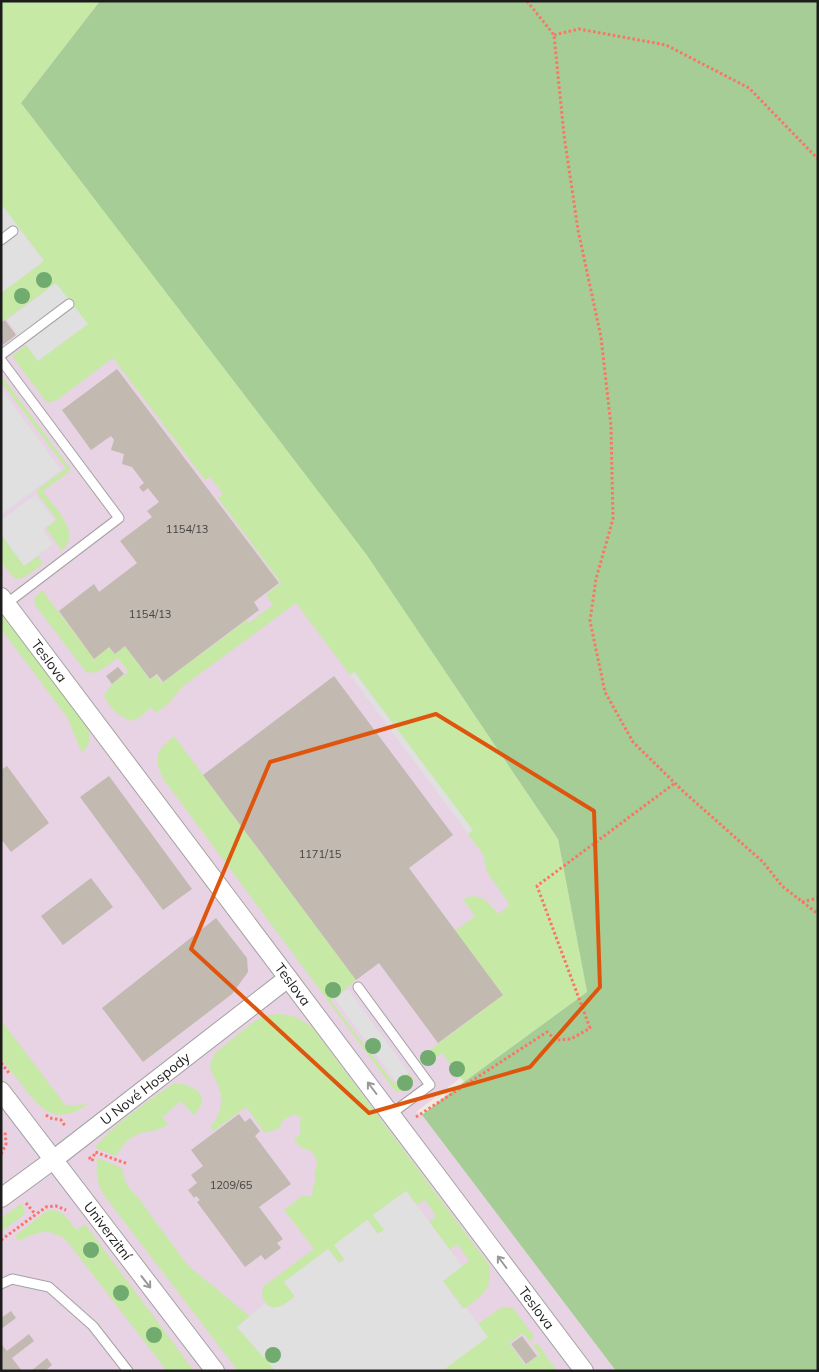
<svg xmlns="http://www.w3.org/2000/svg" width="819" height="1372" font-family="Mulish,sans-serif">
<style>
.industrial{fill:#e7d3e3}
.grass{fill:#c7e9a6}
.forest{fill:#a6cd96}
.parking{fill:#e0e0e0}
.building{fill:#c2b9b1}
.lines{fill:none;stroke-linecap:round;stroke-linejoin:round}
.service-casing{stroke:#a3a3a3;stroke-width:11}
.minor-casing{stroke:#a3a3a3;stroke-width:20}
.path{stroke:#fa7566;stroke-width:3;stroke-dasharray:2.5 2.5;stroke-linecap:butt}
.service{stroke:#fff;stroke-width:9}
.minor{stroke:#fff;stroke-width:18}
.tree{fill:#71ab70}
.oneway{stroke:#999}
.marked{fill:none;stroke:#de560d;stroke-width:4;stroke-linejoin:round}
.labels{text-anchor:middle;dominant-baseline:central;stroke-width:4;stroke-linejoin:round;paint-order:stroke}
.number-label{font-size:11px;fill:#464341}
.street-label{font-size:14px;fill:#1c1c1c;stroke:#fff}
</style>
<rect width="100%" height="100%" fill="#eee9e1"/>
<path class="industrial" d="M1 201 510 870 533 1022 416 1112 422 1115 616 1371H1Z"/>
<g class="grass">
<path d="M1 1H100L21 103 366 554 558 839 587 992 464 1082 442 1053 428 1063 422 1056 503 995 455 931 475 916 463 899C482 891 487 902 498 914L510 905 487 872 483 854 468 834 472 830 355 672 350 675 296 603 182 687 169 703 156 713 151 707 140 717 132 721C118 716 110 709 104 695L112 684 128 672 118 658C108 664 98 676 86 672L35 605 34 599 42 590 94 659 109 647 115 655 125 646 150 680 156 675 162 683 247 620 249 623 273 605 266 595 281 583 218 498 223 494 210 477 205 480 113 358 57 400 47 403 12 356 26 345 38 361 56 283 1 323V293L44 261 1 204Z"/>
<path d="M1 375 70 468 69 472 43 491C55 509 82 531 62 551L46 528 57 520 36 491 66 468 1 382Z"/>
<path d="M1 534 24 566 38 556 43 564 23 578 15 579 1 562Z"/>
<path d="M1 611 88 727C90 739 91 744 82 753L67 717 1 629Z"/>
<path d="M174 736 356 980 331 1001 394 1084 409 1073 414 1080C410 1089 405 1091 395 1091L164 780C152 758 156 751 174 736Z"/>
<path d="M281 1014 296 1017 312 1027 490 1266C491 1293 483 1294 464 1309L443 1281 469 1261 458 1244 450 1250 429 1222 436 1216 425 1200 417 1205 406 1191 374 1215 384 1230 378 1234 368 1220 345 1259 339 1263 328 1249 284 1282 295 1296C291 1300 286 1304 281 1306 267 1312 257 1297 265 1285L314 1249 284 1210 303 1195 311 1197 316 1177 314 1175C318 1166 319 1157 309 1150 307 1149 304 1149 301 1148 299 1146 296 1141 294 1138L299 1136 301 1130 299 1126 302 1118 294 1114 282 1121 280 1128 265 1133 246 1107 213 1131 210 1128C220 1116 224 1102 219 1088 214 1072 204 1071 216 1052L256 1020 267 1015Z"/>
<path d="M1 1020 66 1106 88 1104C54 1128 39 1108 19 1081 13 1074 6 1066 2 1059 0 1051 1 1029 1 1020Z"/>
<path d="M174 1083C194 1084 213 1096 194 1115L181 1101 162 1117 168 1124C160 1130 155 1130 146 1132 131 1134 123 1144 116 1156L95 1148C110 1126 152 1099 174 1083Z"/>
<path d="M98 1158 122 1168C124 1181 127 1187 137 1196L186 1263 192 1269 247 1314 249 1317 237 1327 264 1358 276 1347 281 1352 269 1363 276 1371H238L104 1195C97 1183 95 1172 98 1158Z"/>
<path d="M22 1203 25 1214 1 1232V1218Z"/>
<path d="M52 1210C64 1211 69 1220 76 1230L85 1224 194 1371H167L66 1240C47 1227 38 1232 19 1241L15 1236 45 1212Z"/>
<path d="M505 1307 513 1308 533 1335V1339L530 1342 523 1333 509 1343 525 1365 540 1355 533 1346 537 1343 557 1371H442L487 1337 478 1324 499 1309Z"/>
</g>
<path class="forest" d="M100 1H818V1371H616L422 1115 464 1082 587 992 558 839 366 554 21 103Z"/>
<g class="parking">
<path d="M1 204 44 261 1 293Z"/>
<path d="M56 283 88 324 38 361 7 320Z"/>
<path d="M1 388 61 470 1 515Z"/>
<path d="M35 495 55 520 43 530 53 544 24 566 1 534V520Z"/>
<path d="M354 672 473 830 468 834 350 675Z"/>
<path d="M348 989 409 1073 396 1082 335 999Z"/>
<path d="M406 1191 462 1266 443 1281 463 1309 466 1307 488 1337 442 1371H276L268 1363 281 1352 277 1347 264 1358 237 1327 265 1303 267 1306 274 1308 282 1306 295 1297 284 1282 328 1249 339 1263 345 1260 334 1245 367 1220 378 1234 384 1230 373 1215Z"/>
</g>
<g class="building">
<path d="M5 320 16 335 3 345 1 342V323Z"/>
<path d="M117 369 279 583 254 602 259 610 163 682 157 674 150 679 125 646 115 654 109 647 94 659 59 611 94 584 99 592 137 563 120 541 152 517 147 511 159 502 148 488 143 492 139 487 144 483 132 467 122 464 124 454 111 450 114 440 111 436 91 450 62 410Z"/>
<path d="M118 667 124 674 112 684 106 676Z"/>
<path d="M334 676 453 835 409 868 503 995 438 1043 379 963 356 980 203 775Z"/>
<path d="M7 766 49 823 11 852 1 839V770Z"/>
<path d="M109 776 192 889 163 910 80 797Z"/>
<path d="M91 878 113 907 63 945 41 916Z"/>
<path d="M216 918 247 958 248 972 232 994 143 1062 102 1008Z"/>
<path d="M239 1114 245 1122 250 1118 260 1131 255 1136 291 1184 259 1207 283 1239 277 1243 281 1248 265 1260 261 1255 245 1267 197 1202 200 1200 196 1196 194 1198 188 1190 197 1183 191 1175 203 1166 191 1150Z"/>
<path d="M11 1311 16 1318 1 1329V1318Z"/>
<path d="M29 1334 34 1341 12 1358 22 1371H1V1344L7 1351Z"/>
<path d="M522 1336 537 1356 526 1364 511 1344Z"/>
<path d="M47 1358 52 1365 45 1371H31Z"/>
</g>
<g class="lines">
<g class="service-casing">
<g id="service">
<path d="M1 240 13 231"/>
<path d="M1 355 69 304"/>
<path d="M1 360 119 518 6 604"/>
<path d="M358 987 430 1085 391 1114"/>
<path d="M1 1284 12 1279 49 1287 93 1326 128 1371"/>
</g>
</g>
<g class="minor-casing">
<g id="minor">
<path id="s1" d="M1 597 584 1371"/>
<path id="s2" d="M1 1091 215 1371"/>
<path id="s3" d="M1 1198 53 1160 288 978"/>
</g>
</g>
<g class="path">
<path d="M527 1 554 35 564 135 578 230 601 337 611 426 613 519 596 579 590 621 605 692 633 742 685 793 763 862 782 886 818 914"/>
<path d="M554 35 579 29 666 45 749 88 818 159"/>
<path d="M802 902 818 898"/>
<path d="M1 1063 9 1073"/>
<path d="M46 1115 50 1118 61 1120 65 1126"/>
<path d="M416 1117 547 1032 556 1040 571 1039 590 1028 537 886 675 783"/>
<path d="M1 1154 6 1144 5 1131"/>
<path d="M89 1157 92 1161 95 1152 128 1164"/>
<path d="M26 1203 35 1214"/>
<path d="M1 1240 46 1207 56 1206 66 1210"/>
</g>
<use href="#service" class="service"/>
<use href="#minor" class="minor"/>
</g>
<g class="tree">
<circle cx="44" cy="280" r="8"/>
<circle cx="22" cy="296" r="8"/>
<circle cx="333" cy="990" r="8"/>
<circle cx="373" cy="1046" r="8"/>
<circle cx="428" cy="1058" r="8"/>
<circle cx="457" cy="1069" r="8"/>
<circle cx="405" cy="1083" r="8"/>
<circle cx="91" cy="1250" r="8"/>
<circle cx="121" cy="1293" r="8"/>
<circle cx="154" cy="1335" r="8"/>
<circle cx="273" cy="1355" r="8"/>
</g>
<defs><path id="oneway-shaft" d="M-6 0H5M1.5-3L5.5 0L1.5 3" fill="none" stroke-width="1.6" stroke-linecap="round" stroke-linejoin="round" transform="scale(1.25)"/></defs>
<g class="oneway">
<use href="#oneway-shaft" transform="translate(372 1088) rotate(-127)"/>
<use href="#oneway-shaft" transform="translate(502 1262) rotate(-127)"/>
<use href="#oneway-shaft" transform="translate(146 1282) rotate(52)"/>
</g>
<path class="marked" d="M436 714 594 811 600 987 530 1067 369 1113 191 949 270 762Z"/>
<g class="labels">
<g class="number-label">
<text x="187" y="529">1154/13</text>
<text x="150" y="614">1154/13</text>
<text x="320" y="854">1171/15</text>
<text x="231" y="1185">1209/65</text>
</g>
<g class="street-label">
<text stroke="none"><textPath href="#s1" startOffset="80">Teslova</textPath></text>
<text stroke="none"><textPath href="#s1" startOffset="485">Teslova</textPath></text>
<text stroke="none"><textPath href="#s3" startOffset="181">U Nové Hospody</textPath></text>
<text stroke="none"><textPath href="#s2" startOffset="176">Univerzitní</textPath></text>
<text stroke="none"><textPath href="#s1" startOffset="890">Teslova</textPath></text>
</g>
</g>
<rect width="819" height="1372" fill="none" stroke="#1c1c1c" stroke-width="5"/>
</svg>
